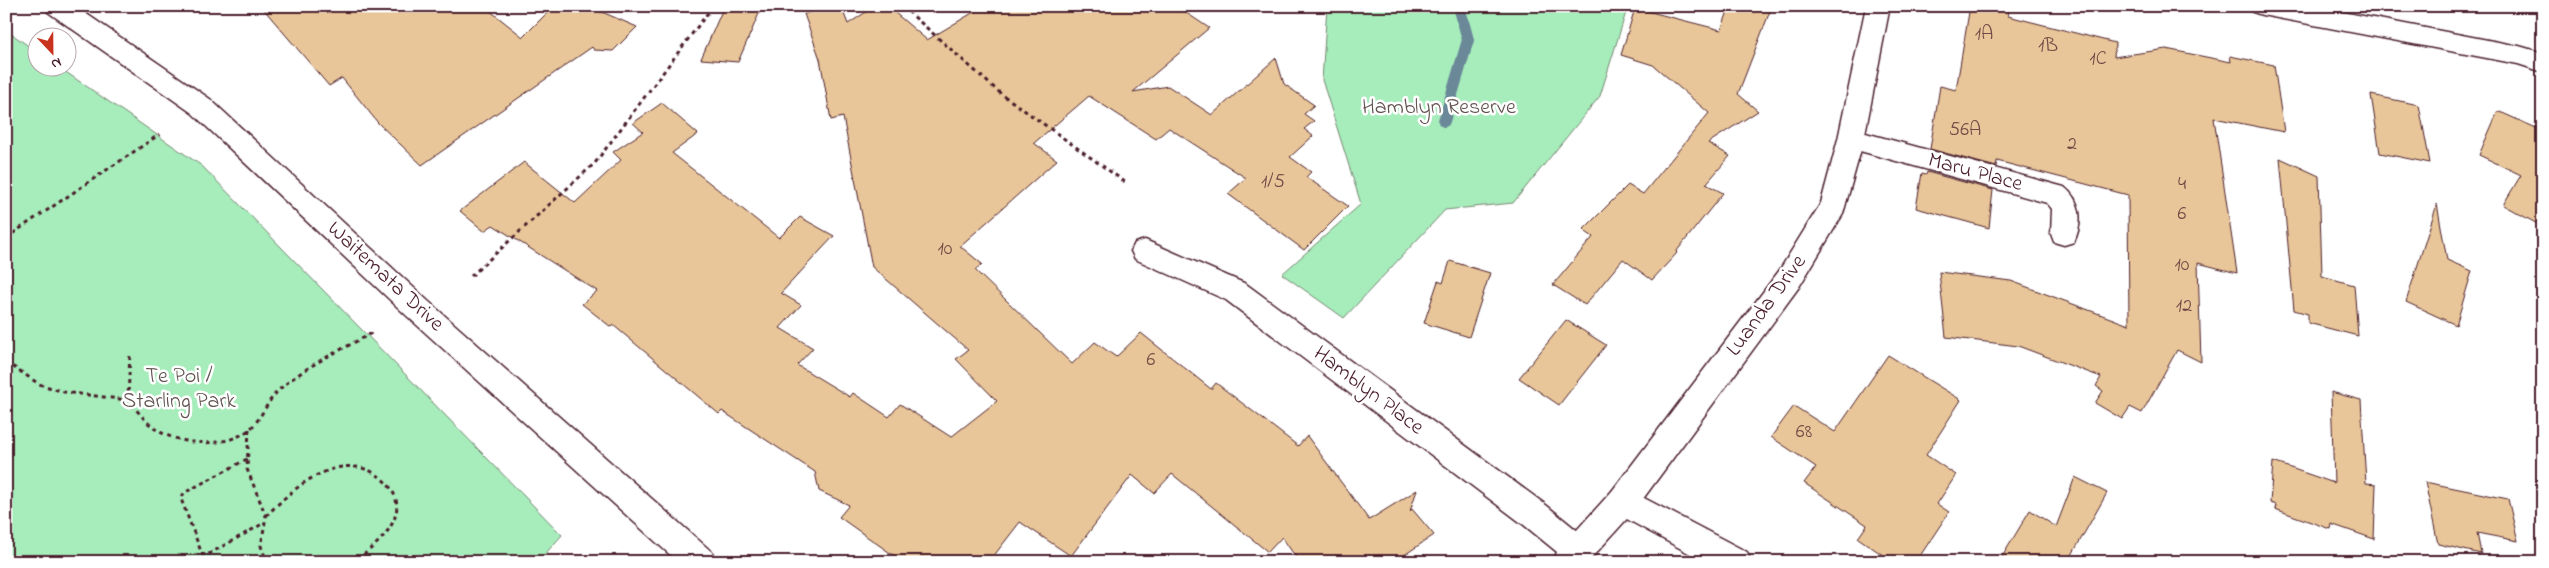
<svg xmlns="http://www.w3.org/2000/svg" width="2549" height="568" font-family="'Indie Flower',sans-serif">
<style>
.green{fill:#a6edbb;stroke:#788673}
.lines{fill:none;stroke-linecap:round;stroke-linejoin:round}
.stream{stroke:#6b8898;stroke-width:12}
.building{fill:#e8c699;stroke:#4a1f2b}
.street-casing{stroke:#4a1f2b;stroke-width:3}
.secondary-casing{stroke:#4a1f2b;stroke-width:3}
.path{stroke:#4a1f2b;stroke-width:3;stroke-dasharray:4 4;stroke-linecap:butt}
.street{fill:#fff;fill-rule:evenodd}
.secondary{fill:#fff;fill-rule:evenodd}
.labels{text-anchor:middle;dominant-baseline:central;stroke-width:5;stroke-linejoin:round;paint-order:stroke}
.number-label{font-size:20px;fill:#724946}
.park-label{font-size:22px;fill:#61524f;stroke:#fff}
.street-label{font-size:22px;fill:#4a1f2b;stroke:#fff}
</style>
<rect width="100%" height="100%" fill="#fff"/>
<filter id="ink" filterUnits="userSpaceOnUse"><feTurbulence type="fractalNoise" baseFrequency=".02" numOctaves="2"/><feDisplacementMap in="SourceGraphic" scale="10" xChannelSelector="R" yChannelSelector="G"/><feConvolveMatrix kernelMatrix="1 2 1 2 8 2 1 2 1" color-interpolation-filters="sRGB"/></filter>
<g filter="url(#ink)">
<g class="green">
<path d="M1327 6H1628L1600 96 1513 203 1445 210 1344 318 1282 274 1361 204 1322 80Z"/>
<path d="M6 30 37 52 38 68H60L202 166 562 535 538 562H6Z"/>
</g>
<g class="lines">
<path class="stream" d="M1444 121 1468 40 1459 6"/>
</g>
<g class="building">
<path d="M261 6H484L523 37 554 6H588L637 27 613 51 594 50 592 47 422 165 378 123 342 78 329 86Z"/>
<path d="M724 6 761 9 738 62 701 59Z"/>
<path d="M831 6H841L848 24 875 6H887L927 40 984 6H1176L1209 28 1133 92 1168 86 1212 115 1276 58 1284 84 1314 105 1304 114 1314 121 1304 129 1313 136 1290 157 1311 172 1306 177 1348 206 1304 250 1228 194 1246 178 1169 128 1156 139 1089 96 1034 143 1057 160 960 246 982 264 975 270 1072 364 1095 342 1116 357 1141 333 1211 389 1216 383 1298 446 1307 436 1369 520 1417 490 1410 511 1412 509 1434 535 1394 562H1299L1282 537 1268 552 1172 474 1154 493 1132 475 1071 556 1020 522 989 562H903L839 517 849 505 819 491 815 472 722 411 719 414 613 325 611 327 582 304 597 291 493 225 484 231 460 211 524 162 575 203 621 160 613 152 643 132 633 123 662 103 698 134 672 153 779 238 800 217 834 236 781 293 801 305 780 328 813 348 797 365 850 397 853 393 889 417 900 404 951 437 997 401 956 359 968 350 872 267 843 117 831 120 820 59 804 14Z"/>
<path d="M1730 6H1772L1738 94 1758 111 1708 143 1730 156 1706 184 1723 193 1676 252 1677 253 1652 280 1623 259 1585 305 1553 285 1593 237 1583 230 1628 185 1643 194 1709 113 1653 65 1621 55 1635 8 1721 30Z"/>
<path d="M1970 6H1988L2009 11 2008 16 2115 43 2114 57 2166 49 2231 62 2230 56 2274 65 2284 132 2214 118 2237 273 2198 263 2201 362 2177 350 2142 413 2130 407 2122 419 2095 403 2103 391 2096 386 2101 377 2018 346 1946 337 1939 272 2011 281 2129 325 2128 195 1997 161 1996 167 1930 149 1940 86 1956 90Z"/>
<path d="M2371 95 2419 105 2430 163 2380 153Z"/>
<path d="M2498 111 2543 131V227L2503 205 2521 175 2479 155Z"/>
<path d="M2280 158 2319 176 2322 276 2354 285 2358 336 2308 323V314L2294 310Z"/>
<path d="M1927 172 1993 190 1989 228 1916 208 1922 173 1926 174Z"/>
<path d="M2437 204 2447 260 2472 271 2456 325 2406 302Z"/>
<path d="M1450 261 1490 273 1469 337 1424 323 1438 281 1443 283Z"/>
<path d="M1566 320 1606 345 1559 405 1519 378Z"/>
<path d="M1888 355 1961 400 1926 455 1956 475 1937 504 1949 512 1916 562H1893L1858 538 1867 525 1804 483 1816 467 1771 437 1794 406 1835 432Z"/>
<path d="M2331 392 2361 400 2366 483 2376 484 2374 539 2331 524 2330 529 2275 509 2276 505 2270 503 2273 462 2334 483Z"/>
<path d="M2075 477 2107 493 2068 562H1999L2030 510 2056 527Z"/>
<path d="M2425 482 2508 499 2518 541 2477 533 2481 554 2438 544Z"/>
</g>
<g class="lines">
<g class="street-casing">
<g id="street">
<path d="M2250 6H2311L2519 46 2543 53V72L2518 64 2262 15 2253 12Z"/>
<path d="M1851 129 2064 187C2082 201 2083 223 2074 242L2064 245 2054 242 2051 234 2052 209 2047 203 1842 146 1838 139 1842 132Z"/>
<path d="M1145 240 1246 284 1546 505 1590 541 1594 551 1590 561H1568L1524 525 1226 300 1135 259 1131 251 1135 243Z"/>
<path d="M1623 487 1747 552 1751 562H1705L1612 511 1608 501 1612 491Z"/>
</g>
</g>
<g class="secondary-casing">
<g id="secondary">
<path d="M45 6H75L210 99 427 300 712 552 716 562H678L407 316 192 113 48 12Z"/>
<path d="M1866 6H1890L1864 139 1843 214 1799 287 1634 511 1588 562H1553L1557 552 1612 491 1779 271 1821 203 1838 139Z"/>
</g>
</g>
<g class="path">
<path d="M902 6 1000 93 1125 182"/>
<path d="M6 238 160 134"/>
<path d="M471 276 595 163 713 6"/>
<path d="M6 362 39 384 64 392 128 400C136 409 144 420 154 428 178 446 228 449 251 428 263 416 268 399 281 388 308 364 344 349 375 331"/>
<path d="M128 400 130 352"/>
<path d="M249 429 247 469 266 516 261 546 267 562"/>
<path d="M247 459 184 493 181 499 202 554 207 555 264 523"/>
<path d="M266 516C287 495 311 472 342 467 356 465 371 469 381 478 418 509 382 542 354 562"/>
</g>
<use href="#street" class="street"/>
<use href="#secondary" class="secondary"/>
</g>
</g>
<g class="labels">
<g class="number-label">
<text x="1984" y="34">1A</text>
<text x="2048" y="46">1B</text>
<text x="2098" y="59">1C</text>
<text x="1965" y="130">56A</text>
<text x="2072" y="144">2</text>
<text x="1273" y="182">1/5</text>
<text x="2182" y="184">4</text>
<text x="2182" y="214">6</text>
<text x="945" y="249">10</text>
<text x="2182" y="265">10</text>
<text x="2184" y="306">12</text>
<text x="1151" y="360">6</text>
<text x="1804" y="432">68</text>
</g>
<g class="park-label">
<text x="1439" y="108">Hamblyn Reserve</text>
<text x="179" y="377">Te Poi /<tspan x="179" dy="25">Starling Park</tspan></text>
</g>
<g class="street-label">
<text transform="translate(1975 173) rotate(15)">Maru Place</text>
<text transform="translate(385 277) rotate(43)">Waitemata Drive</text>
<text transform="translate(1767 306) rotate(-54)">Luanda Drive</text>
<text transform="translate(1368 391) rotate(37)">Hamblyn Place</text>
</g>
</g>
<rect width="2549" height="568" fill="none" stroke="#fff" stroke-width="25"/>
<rect x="12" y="12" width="2524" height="543" fill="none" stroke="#4a1f2b" stroke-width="2" filter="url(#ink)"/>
<g transform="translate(52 52) rotate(158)"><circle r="24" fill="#ffffff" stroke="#b7a5aa"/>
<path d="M0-4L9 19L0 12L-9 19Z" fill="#c8321e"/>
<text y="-8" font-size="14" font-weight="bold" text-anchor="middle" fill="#4a1f2b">N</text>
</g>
</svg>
